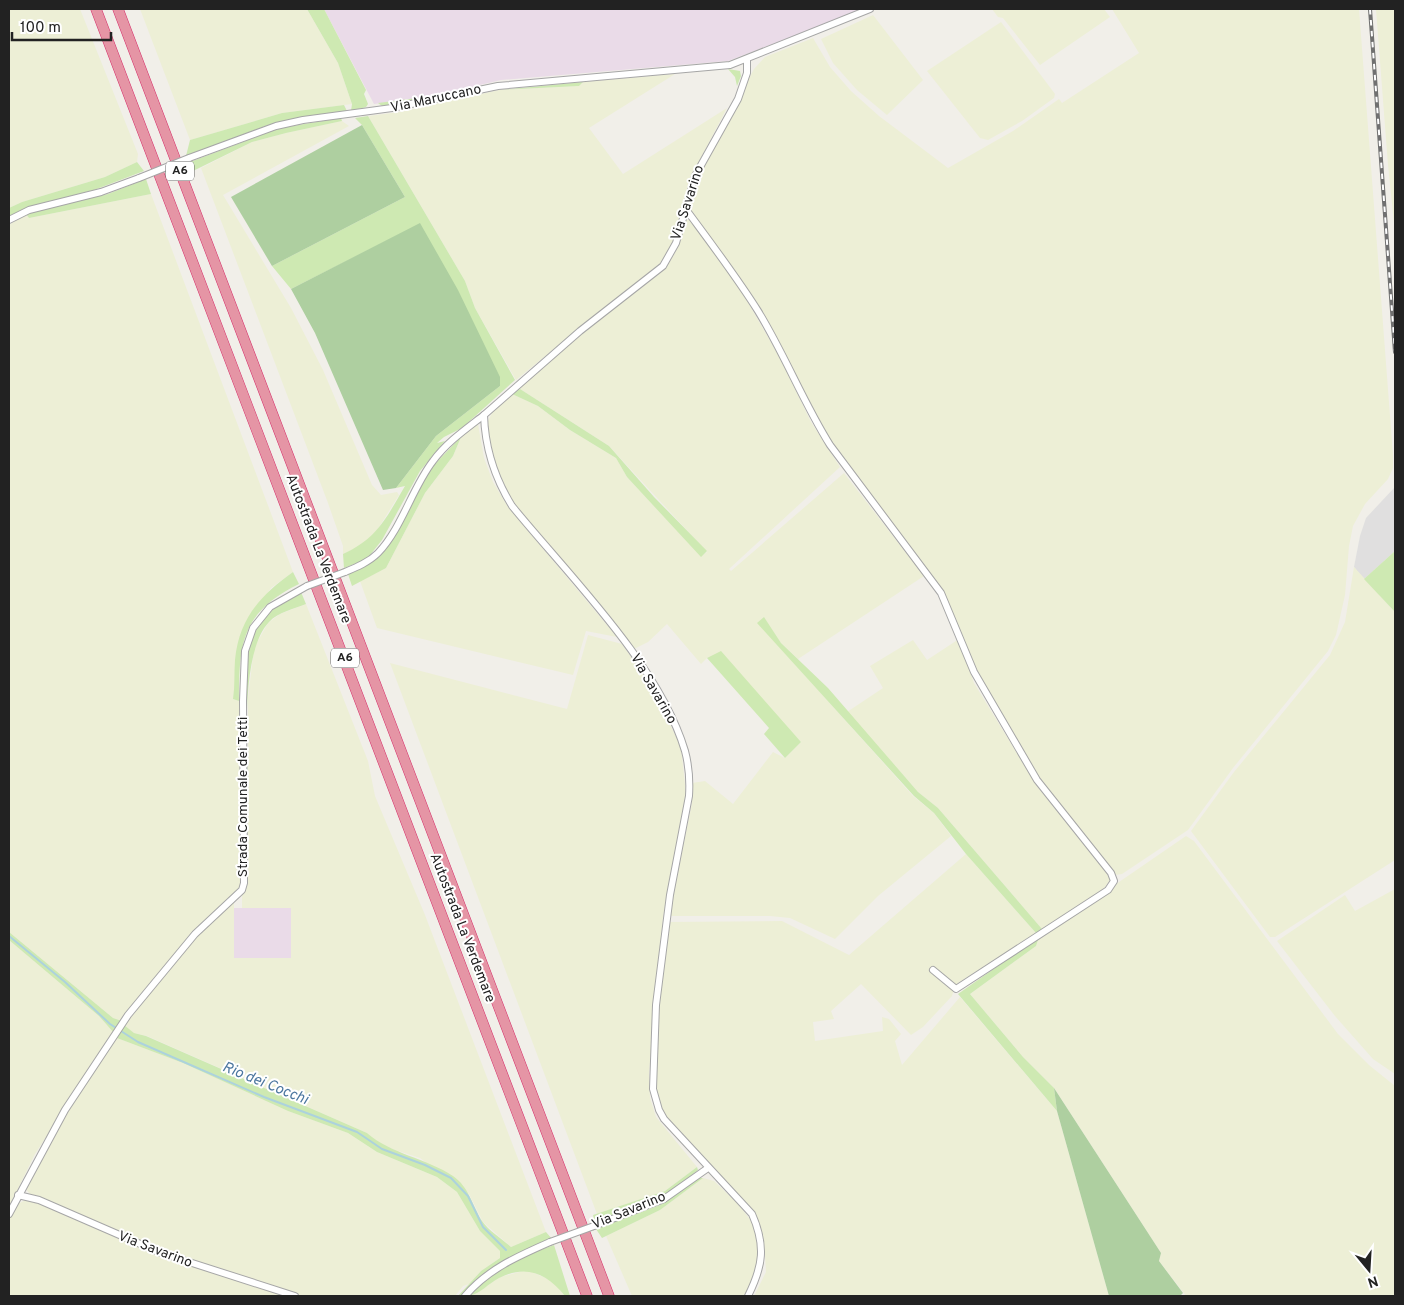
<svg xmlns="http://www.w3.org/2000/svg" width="1404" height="1305" font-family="Overpass,sans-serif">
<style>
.residential{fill:#e0dfdf}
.industrial{fill:#eadbe8}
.farmland{fill:#edefd6}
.grass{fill:#cee9b2}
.forest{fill:#aecfa0}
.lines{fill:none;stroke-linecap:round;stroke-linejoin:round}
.stream{stroke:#acd2dd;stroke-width:2}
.minor-casing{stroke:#a6a6a6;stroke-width:8}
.highway-casing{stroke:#d5306b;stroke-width:11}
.minor{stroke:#fff;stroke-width:6}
.highway{stroke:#e595a5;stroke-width:10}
.rail-casing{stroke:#707070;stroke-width:4}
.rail{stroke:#fff;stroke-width:2;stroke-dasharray:5.5;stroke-linecap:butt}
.minor-bridge-casing{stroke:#a6a6a6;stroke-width:8;stroke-linecap:butt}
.minor-bridge{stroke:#fff;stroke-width:6}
.labels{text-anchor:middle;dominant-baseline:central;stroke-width:4;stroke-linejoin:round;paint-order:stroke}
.shield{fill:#fff;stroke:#646464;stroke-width:1}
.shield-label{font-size:12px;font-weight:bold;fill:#222}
.street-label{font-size:14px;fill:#222;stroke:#fff}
.water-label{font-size:15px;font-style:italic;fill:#4b769f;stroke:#fff}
</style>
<rect width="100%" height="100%" fill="#f1efe9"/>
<path class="residential" d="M1395 487V551L1364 579 1354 567 1360 536 1366 518Z"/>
<g class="industrial">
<path d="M324 9H864L728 61 501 80 433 96 374 104Z"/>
<rect x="234" y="908" width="57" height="50"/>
</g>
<g class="farmland">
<path d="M9 9H80L138 154 137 162 105 177 22 202 9 208Z"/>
<path d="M140 9H307L338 63 352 104 282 113 190 140Z"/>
<path d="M992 9H1104L1110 17 1040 65 1003 18 998 17Z"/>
<path d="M1112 9H1359L1393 455V468L1388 479 1365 504 1353 526 1349 546 1345 595 1336 635 1328 651 1233 768 1188 830 1122 874 1115 875 1045 788 975 669 947 599 858 482 811 411 776 340 689 207 693 184 754 69 765 57 813 38 830 67 851 91 879 116 948 168 1013 131 1059 99 1062 103 1139 53Z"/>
<path d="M1376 9H1395V233L1388 165Z"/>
<path d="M873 15 923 80 887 115 857 90 833 63 821 39Z"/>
<path d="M1001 22 1055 94 1054 98 1022 121 988 140 980 138 927 71Z"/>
<path d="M675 74 589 128 623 174 727 108 693 173 669 255 656 270 577 330 516 380 475 308 465 281 368 116 400 112 499 90 579 86 583 82Z"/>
<path d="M342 121 349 126 223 195 291 308 323 370 372 485 381 495 397 492 399 495 376 532 362 545 343 554V546L328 503 201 168 252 142 286 133Z"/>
<path d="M151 194 293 572 271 588 242 631 233 699 239 701 242 881 239 890 179 949 122 1021 113 1018 9 932V225L26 214 29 218Z"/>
<path d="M685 220H690L742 292 780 358 811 422 840 467 729 569 731 571 844 473 924 576 798 659 781 643 764 618 758 623 913 796 934 813 951 836 878 896 835 939 790 918 770 916H669L692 803V783L705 781 733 804 773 752 785 758 801 742 715 656 707 658 701 664 667 624 648 642 634 649 521 514 496 475 487 438 488 421 495 407 512 394 538 406 570 430 616 458 627 477 701 556 707 552 609 446 520 389 522 385 609 311 659 274 669 263 676 251Z"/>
<path d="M478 424 484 458 493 482 508 507 617 637 586 631 573 675 377 628 360 581 386 568 425 493 453 456 461 437Z"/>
<path d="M1354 567 1395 612V860L1275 937H1270L1191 831 1234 772 1330 655 1345 622Z"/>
<path d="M306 604 368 761 375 796 425 915 546 1232 511 1247 483 1222 469 1194 420 1158 380 1145 367 1133 147 1036 134 1033 124 1026 199 933 234 902V958H291V908H242V895L246 884 245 796 248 795V698L254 648 268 623 280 614Z"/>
<path d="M588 635 622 644 651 686 681 747 686 794 663 917 649 1073 650 1098 656 1117 697 1167 665 1191 597 1214 390 663 567 709Z"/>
<path d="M959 639 974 683 1037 786 1107 873 1110 880 1103 890 1042 929 938 808 918 792 847 712 883 688 870 666 913 640 927 660Z"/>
<path d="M1186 836 1194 841 1338 1034 1369 1065 1395 1086V1296H1186L1159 1261 1161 1253 1054 1088 1023 1057 970 994 1036 946 1039 937Z"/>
<path d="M966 854 1036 933 955 985 952 996 923 1027 911 1035 861 984 831 1011 834 1019 813 1022 815 1041 883 1031 882 1017 889 1019 901 1034 895 1041 902 1065 960 997 1057 1111 1109 1296H754L766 1272 765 1255 758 1223 667 1121 654 1092 656 1030 666 922 782 921 849 955Z"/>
<path d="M1395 889V1074L1373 1059 1335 1016 1277 941 1345 895 1355 911Z"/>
<path d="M9 940 99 1016 114 1033 35 1154 9 1207Z"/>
<path d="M117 1038 183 1063 288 1111 348 1133 377 1152 437 1177 457 1192 480 1231 500 1251V1258L481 1271 469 1284 463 1286 455 1296H302L187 1260 137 1241 30 1194 24 1187 69 1109Z"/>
<path d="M703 1178 714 1181 737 1203 753 1223 760 1257 746 1296H632L606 1236 660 1210Z"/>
<path d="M28 1199 161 1255 288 1296H9V1219L15 1205Z"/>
<path d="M527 1270 553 1281 565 1296H471L500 1277Z"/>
</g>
<g class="grass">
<path d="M307 9H324L366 90 364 94 368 104 366 107 351 111 352 104 338 63Z"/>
<path d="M728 69 740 71 741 76 737 86 735 77Z"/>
<path d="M583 82 579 86 499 90Z"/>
<path d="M433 96 382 106 378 103Z"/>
<path d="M344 105 347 111 268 125 186 156 190 140 282 113Z"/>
<path d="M368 116 465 281 475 308 515 380 462 428 444 437 437 443 445 441 420 471 382 540 367 559 344 568 343 554C378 538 386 518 405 486L396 488 436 436 500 386 420 224 291 289 272 266 405 197 362 125 355 118Z"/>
<path d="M341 118 342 121 286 133 252 142 193 171 190 162 280 128Z"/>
<path d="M137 162 144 171 94 190 35 205 9 216V208L22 202 105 177Z"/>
<path d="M146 179 151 194 29 218 26 214 108 194Z"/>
<path d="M520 389 609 446 654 497 707 551 701 557 627 477 616 458 570 430 538 406 512 394Z"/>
<path d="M461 437 453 456 425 493 386 568 352 586 348 574 381 555 429 470Z"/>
<path d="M1395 551V612L1364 579Z"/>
<path d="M293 572 299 584C242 612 239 642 239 701L233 699C235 686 234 673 235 660 239 618 261 595 293 572Z"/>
<path d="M301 592 306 604C294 609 278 612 269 622 239 654 248 753 248 795L245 796V670C248 646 256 620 277 604 284 599 294 596 301 592Z"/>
<path d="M764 617 781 643 828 688 918 792 938 808 1042 929 1036 933 966 854 934 813 914 796 757 623Z"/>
<path d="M721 651 801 742 785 758 764 734 769 728 707 658Z"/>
<path d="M9 932 113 1018 122 1021 114 1033 99 1016 9 940Z"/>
<path d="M1039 937 1036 946 970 994 1023 1057 1054 1088 1057 1111 958 994Z"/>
<path d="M124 1025 134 1033 146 1036 367 1133C391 1154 426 1158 453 1176 469 1187 472 1205 482 1221 489 1231 502 1239 511 1247L546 1232 552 1239 519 1253 463 1296H458L481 1271 500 1258V1251L480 1231 457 1192 437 1177 377 1152 348 1133 288 1111 183 1063 117 1038Z"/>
<path d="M697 1167 698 1170 667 1195 653 1202 595 1224 593 1215 665 1191Z"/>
<path d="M699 1178H703L660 1210 602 1238 596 1229 660 1205Z"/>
<path d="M554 1245 570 1296H565C547 1274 527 1264 499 1278 489 1283 480 1294 469 1296 493 1271 521 1257 554 1245Z"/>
</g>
<g class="forest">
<path d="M362 125 405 197 272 266 231 197Z"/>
<path d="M420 223 458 290 500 377V386L436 436 396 488 383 490 315 333 291 289Z"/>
<path d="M1054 1088 1161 1253 1159 1261 1183 1293 1180 1296H1109L1057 1111Z"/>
</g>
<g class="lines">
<path class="stream" d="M9 936 65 982 110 1024 138 1042 264 1097 357 1132 382 1149 425 1165 451 1178 468 1196 483 1227 506 1250"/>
<g class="minor-casing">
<g id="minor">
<path d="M747 59V73L738 99 695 176 676 243 663 266 580 331 484 415C485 449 494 477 512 506 569 576 659 664 685 751 689 766 690 780 689 796L670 895 656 1005 653 1089 659 1110 664 1119 752 1214C766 1246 763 1266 748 1296"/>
<path d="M189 158 276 126 303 120 392 108 498 86 730 65 870 9"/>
<path d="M685 208C710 242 736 276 758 311 785 355 803 402 830 445L941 593 974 672 1037 780 1111 873 1114 881 1108 890 956 989 933 970"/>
<path d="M9 220 29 210 101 192 139 178"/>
<path d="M345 572C357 567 369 562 378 553 402 528 412 488 433 461 447 442 466 429 484 415"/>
<path d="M18 1195 39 1200 161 1253 295 1296"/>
<path d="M9 1214 65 1110 128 1015 195 934 242 890 244 883 243 701 245 651 253 628 270 607 307 586"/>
<path d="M594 1226 664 1199 708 1168"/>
<path d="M465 1296C488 1269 518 1256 550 1242"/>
</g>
</g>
<g class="highway-casing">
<g id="highway">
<path d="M96 9 587 1296"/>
<path d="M118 9 609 1296"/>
</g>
</g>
<use href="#minor" class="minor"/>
<use href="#highway" class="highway"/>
<g class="rail-casing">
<path id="rail" d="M1370 9 1395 352"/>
</g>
<use href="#rail" class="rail"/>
<g class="minor-bridge-casing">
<g id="minor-bridge">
<path d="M139 178 189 158"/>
<path d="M307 586 345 572"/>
<path d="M550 1242 594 1226"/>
</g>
</g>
<use href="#minor-bridge" class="minor-bridge"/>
</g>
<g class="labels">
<g class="shield">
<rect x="166" y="161.5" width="28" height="19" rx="4"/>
<rect x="331" y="648.5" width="28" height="19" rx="4"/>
</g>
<g class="shield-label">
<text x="180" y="171">A6</text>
<text x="345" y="658">A6</text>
</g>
<g class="street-label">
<text transform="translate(436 99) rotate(-12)">Via Maruccano</text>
<text transform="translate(688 203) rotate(-72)">Via Savarino</text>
<text transform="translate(318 549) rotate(69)">Autostrada La Verdemare</text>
<text transform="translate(653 689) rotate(60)">Via Savarino</text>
<text transform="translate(243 797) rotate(-90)">Strada Comunale dei Tetti</text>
<text transform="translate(462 928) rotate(69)">Autostrada La Verdemare</text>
<text transform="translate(629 1211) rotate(-22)">Via Savarino</text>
<text transform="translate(155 1250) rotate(21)">Via Savarino</text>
</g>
<g class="water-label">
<text transform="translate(265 1084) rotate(22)">Rio dei Cocchi</text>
</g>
</g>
<rect width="1404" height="1305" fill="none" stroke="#222222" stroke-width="20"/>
<g transform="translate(1369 1270) rotate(162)" stroke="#ffffff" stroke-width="4" paint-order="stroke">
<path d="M0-4L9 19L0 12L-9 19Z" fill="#222222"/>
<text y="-8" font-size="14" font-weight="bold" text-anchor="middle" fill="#222222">N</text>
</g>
<path d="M12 32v8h99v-8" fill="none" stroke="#222222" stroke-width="2.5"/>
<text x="20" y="32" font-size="15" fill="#222222" stroke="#ffffff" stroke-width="4" paint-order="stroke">100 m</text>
</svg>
